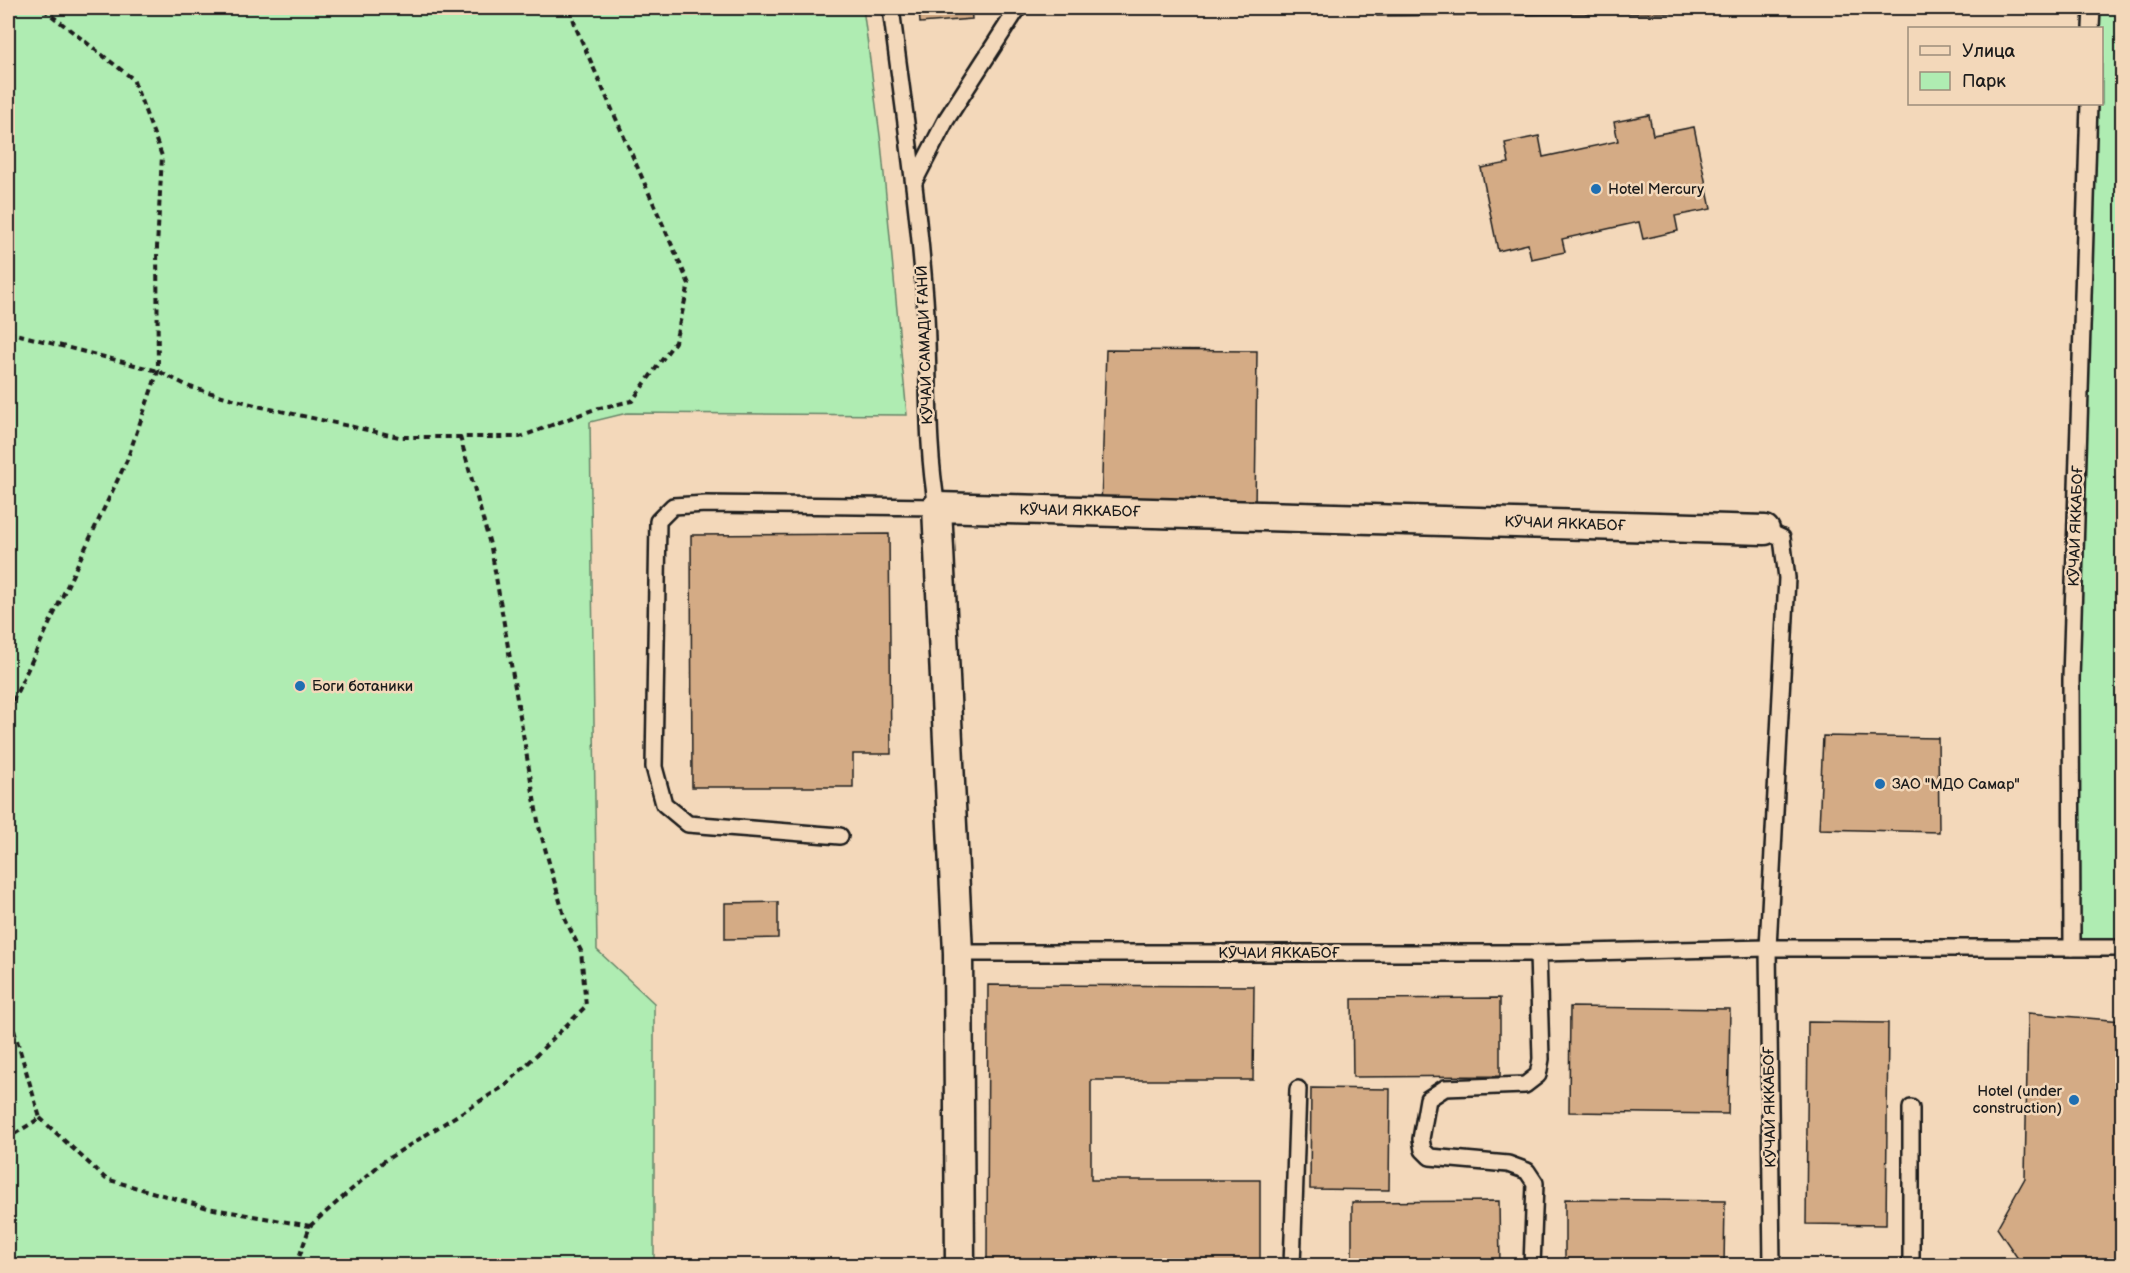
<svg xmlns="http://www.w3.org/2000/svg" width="2130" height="1273" font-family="'Balsamiq Sans',sans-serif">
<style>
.green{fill:#afecb2;stroke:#668467;stroke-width:1.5}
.building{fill:#d4ab85;stroke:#1c1c1c;stroke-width:1.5}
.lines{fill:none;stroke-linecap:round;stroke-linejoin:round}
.service-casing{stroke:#1c1c1c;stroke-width:20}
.minor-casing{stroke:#1c1c1c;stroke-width:33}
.path{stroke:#1c1c1c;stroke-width:4;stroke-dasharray:6 4.5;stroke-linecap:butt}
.service{stroke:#f3d8ba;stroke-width:15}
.minor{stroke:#f3d8ba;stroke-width:28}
.poi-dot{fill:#1f6fb2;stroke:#f3d8ba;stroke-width:2}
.labels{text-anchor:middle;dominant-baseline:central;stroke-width:5;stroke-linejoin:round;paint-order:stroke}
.poi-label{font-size:15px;fill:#1c1c1c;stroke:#f3d8ba;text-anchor:start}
.street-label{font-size:15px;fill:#1c1c1c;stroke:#f3d8ba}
</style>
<rect width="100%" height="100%" fill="#f3d8ba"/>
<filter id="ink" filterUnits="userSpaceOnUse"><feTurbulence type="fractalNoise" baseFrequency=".0167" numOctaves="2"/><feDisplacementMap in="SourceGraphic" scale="12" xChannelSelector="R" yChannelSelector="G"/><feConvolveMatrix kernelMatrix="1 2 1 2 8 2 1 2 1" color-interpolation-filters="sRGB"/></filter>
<g filter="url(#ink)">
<g class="green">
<path d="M8 8H863L881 143 907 415 627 413 590 422 597 950 654 1003V1265H8Z"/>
<path d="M2094 8H2122V949L2072 948 2092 104H2102V28H2094Z"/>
</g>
<g class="building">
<path d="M919 8H971L972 19 920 23Z"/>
<path d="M1377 8H1784V12L1377 16Z"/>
<path d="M1649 115 1653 135 1694 127 1711 209 1675 216 1678 231 1643 239 1639 222 1562 239 1565 252 1531 259 1528 244 1498 251 1481 168 1509 163 1505 143 1539 136 1543 157 1618 141 1614 122Z"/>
<path d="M1106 350 1257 351 1255 510 1101 507Z"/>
<path d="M889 534 891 754H853V787H692L691 535Z"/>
<path d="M1823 736 1938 738 1939 832 1819 829Z"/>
<path d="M778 902V938L725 939V903Z"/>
<path d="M988 985 1254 986 1253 1080H1091V1180H1260V1266H987Z"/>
<path d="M1500 998V1076L1353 1077 1352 999Z"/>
<path d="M1570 1007 1730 1009 1728 1114 1569 1112Z"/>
<path d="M2028 1013 2122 1021V1266H2023L1997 1228 2025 1178Z"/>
<path d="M1808 1022 1888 1023 1886 1225 1806 1224Z"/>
<path d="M1311 1088 1390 1089 1389 1190 1310 1189Z"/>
<path d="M1565 1199 1725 1201 1724 1266H1565Z"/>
<path d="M1499 1201 1500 1266H1352V1202Z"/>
</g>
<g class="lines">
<g class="service-casing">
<g id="service">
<path d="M2091 28 2092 8"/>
<path d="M914 182 946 120 1018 8"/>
<path d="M1765 530 1782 538 1787 578 1768 948 1772 1266"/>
<path d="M840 836 688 824 664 804 654 767 658 521 673 506 706 504 937 507C925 438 930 368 925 298 918 201 903 104 891 8"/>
<path d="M2072 948 2071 679 2089 104"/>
<path d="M958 953H1538L1768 948H2122"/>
<path d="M1911 1108V1266"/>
<path d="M1292 1266 1298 1089"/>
<path d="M1532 1266 1535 1183 1527 1171 1508 1164 1430 1157 1423 1150 1421 1139 1428 1099 1445 1088 1525 1085 1538 1075 1541 1059 1538 953"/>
</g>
</g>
<g class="minor-casing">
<path id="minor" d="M960 1266 958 953 937 507 1765 530"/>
</g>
<g class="path">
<path d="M8 332 158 371 190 387 262 407 399 437H520L595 409 632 401 675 342 689 284 576 28 570 8"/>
<path d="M8 711 127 460 158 371 157 247 162 156 133 79 42 8"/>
<path d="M8 1010 40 1118 8 1138"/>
<path d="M40 1118 106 1179 208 1208 310 1226"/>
<path d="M296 1266 310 1226 384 1161 506 1085 586 1006 581 951 565 919 539 827 491 548 460 437"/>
</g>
<use href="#service" class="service"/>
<use href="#minor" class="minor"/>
</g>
</g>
<g class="poi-dot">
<circle cx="1596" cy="189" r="6"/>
<circle cx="300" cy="686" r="6"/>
<circle cx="1880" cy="784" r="6"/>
<circle cx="2074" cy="1100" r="6"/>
</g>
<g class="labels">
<g class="poi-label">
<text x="1608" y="189">Hotel Mercury</text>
<text x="312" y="686">Боги ботаники</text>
<text x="1892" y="784">ЗАО "МДО Самар"</text>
<text x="2062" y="1091" text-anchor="end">Hotel (under<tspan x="2062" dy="17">construction)</tspan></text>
</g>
<g class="street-label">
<text transform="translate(925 345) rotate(-92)">КӮЧАИ САМАДИ ҒАНӢ</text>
<text transform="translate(1080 511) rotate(1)">КӮЧАИ ЯККАБОҒ</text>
<text transform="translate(1565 524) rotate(2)">КӮЧАИ ЯККАБОҒ</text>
<text transform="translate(2076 526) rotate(-88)">КӮЧАИ ЯККАБОҒ</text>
<text x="1279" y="953">КӮЧАИ ЯККАБОҒ</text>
<text transform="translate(1770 1107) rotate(-91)">КӮЧАИ ЯККАБОҒ</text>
</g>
</g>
<rect width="2130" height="1273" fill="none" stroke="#f3d8ba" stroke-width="30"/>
<rect x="15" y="15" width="2100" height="1243" fill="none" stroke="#1c1c1c" stroke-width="2" filter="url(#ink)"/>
<rect x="1908" y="27" width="195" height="78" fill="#f3d8ba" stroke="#9d8d7b" stroke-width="1.5"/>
<rect x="1920" y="46" width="30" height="9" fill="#f3d8ba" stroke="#9d8d7b" stroke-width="1.5"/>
<text x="1962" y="57" font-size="18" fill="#1c1c1c">Улица</text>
<rect x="1920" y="72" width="30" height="18" fill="#afecb2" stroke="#9d8d7b" stroke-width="1.5"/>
<text x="1962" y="87" font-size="18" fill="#1c1c1c">Парк</text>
</svg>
